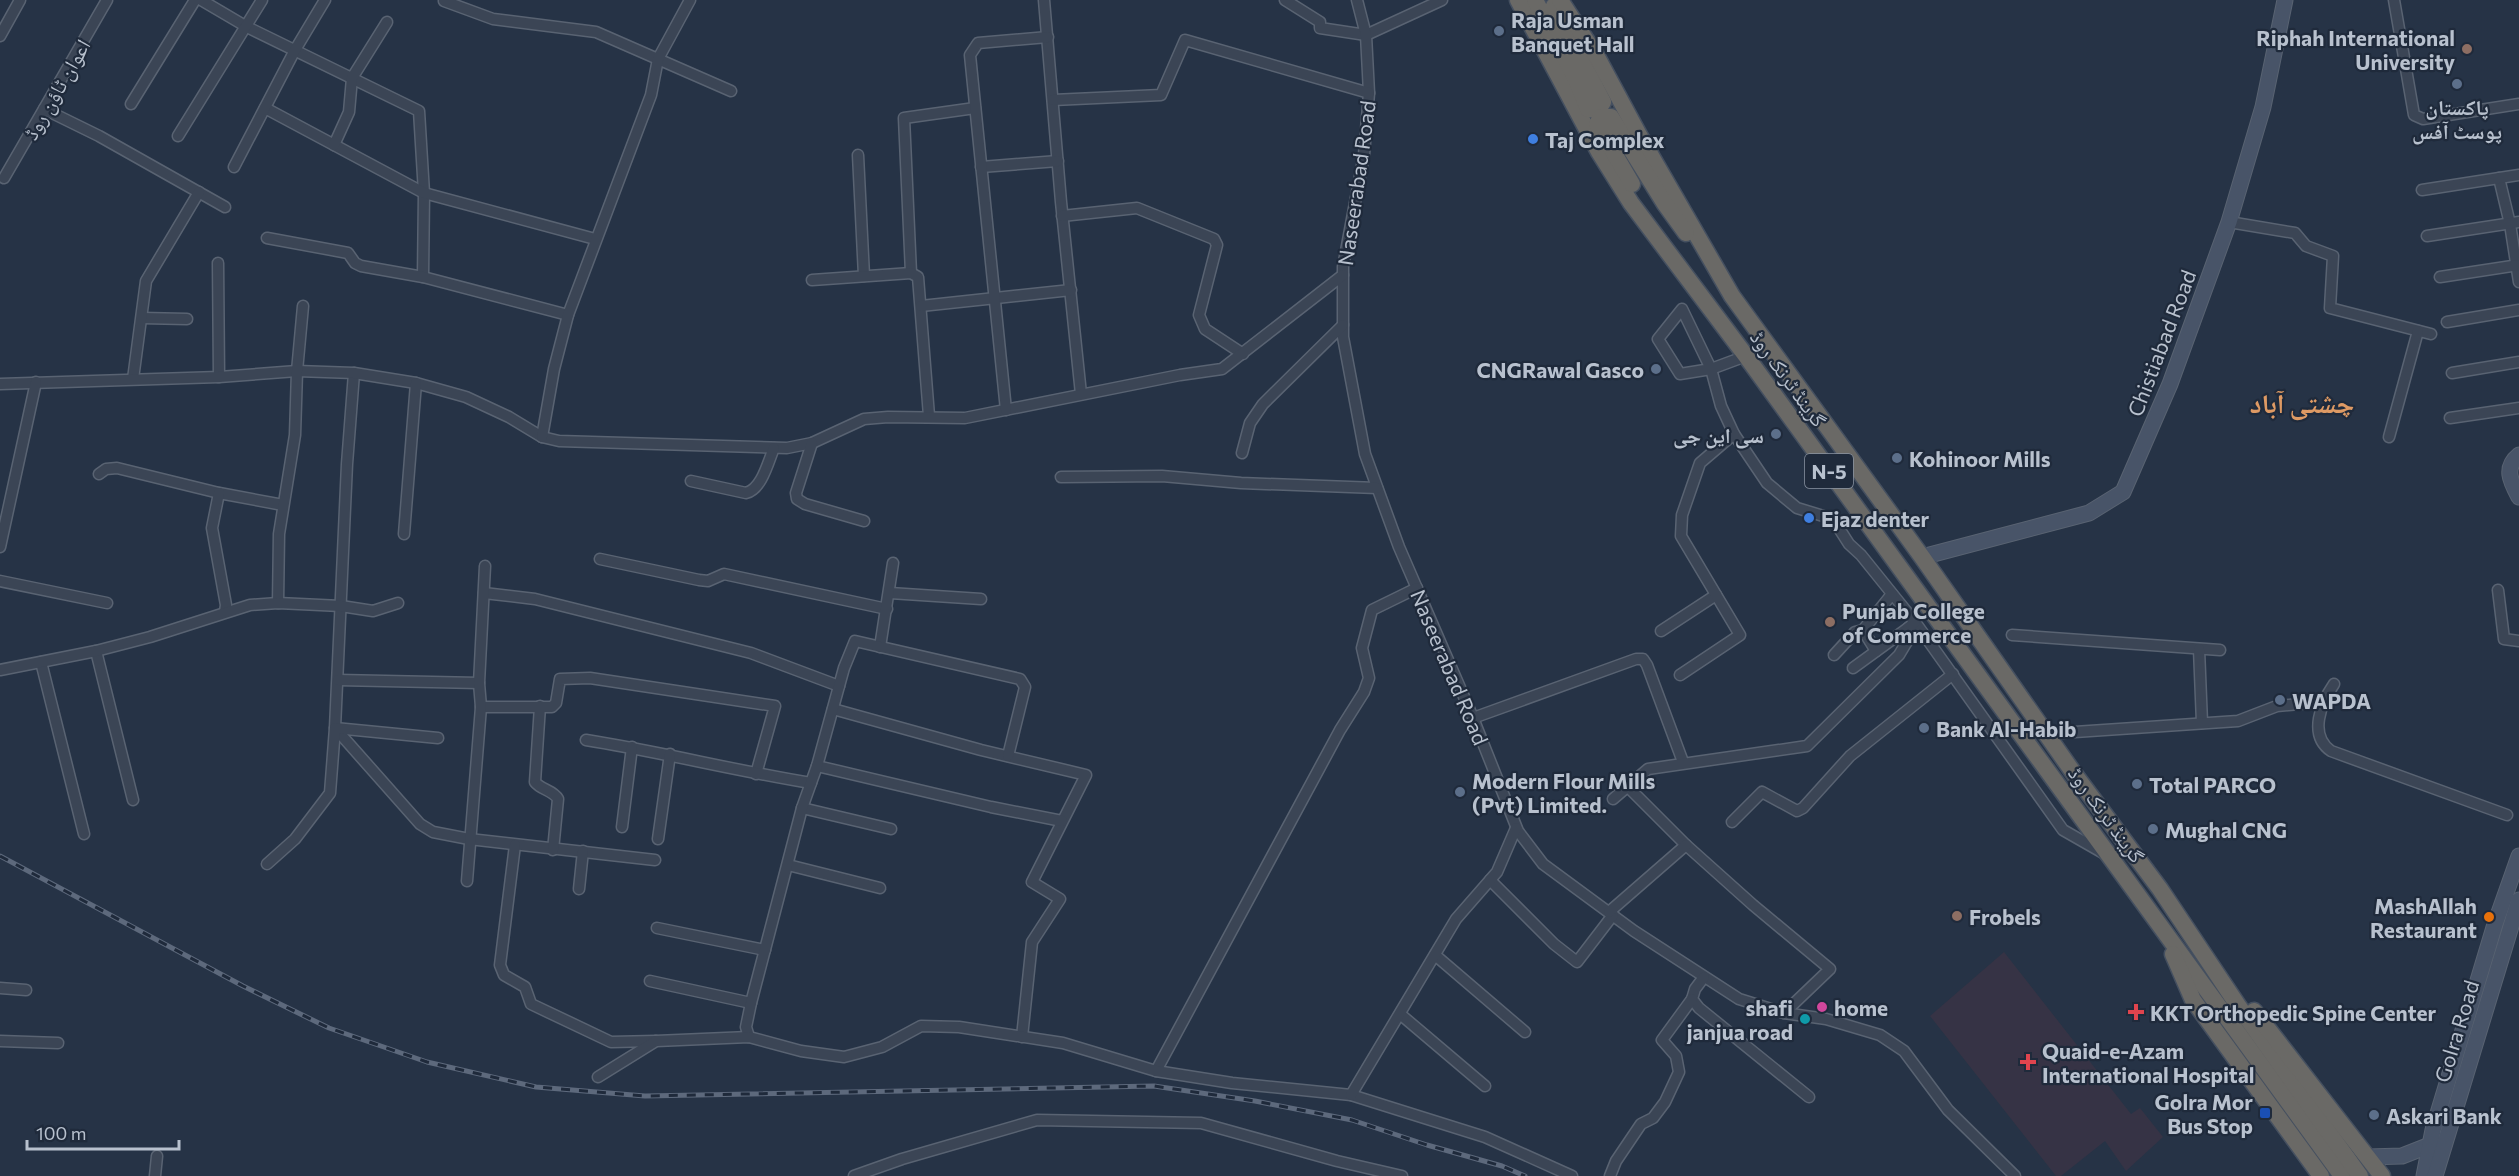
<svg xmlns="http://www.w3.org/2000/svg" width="2519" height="1176" font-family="Commissioner,'Noto Naskh Arabic',sans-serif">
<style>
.medical{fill:#363345}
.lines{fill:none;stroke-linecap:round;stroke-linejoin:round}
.minor-casing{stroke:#596372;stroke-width:13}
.secondary-casing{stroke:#596372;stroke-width:17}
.trunk-casing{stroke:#455060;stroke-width:19}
.minor{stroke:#3b4555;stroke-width:10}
.secondary{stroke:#485468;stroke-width:15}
.trunk{stroke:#6a6966;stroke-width:16}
.rail-casing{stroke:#5d697c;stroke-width:5}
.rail{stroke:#1f2a3b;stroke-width:3;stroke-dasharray:9;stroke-linecap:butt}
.service-dot{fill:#5c6f8a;stroke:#1f2a3b;stroke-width:2}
.education-dot{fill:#8d6e63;stroke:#1f2a3b;stroke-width:2}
.shop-dot{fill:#3f7fe0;stroke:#1f2a3b;stroke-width:2}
.food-dot{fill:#e8710a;stroke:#1f2a3b;stroke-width:2}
.hotel-dot{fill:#d1479c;stroke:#1f2a3b;stroke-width:2}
.health-dot{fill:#e0444e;stroke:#1f2a3b;stroke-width:2}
.culture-dot{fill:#0f9aa8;stroke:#1f2a3b;stroke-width:2}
.transit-dot{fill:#1a4fb4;stroke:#1f2a3b;stroke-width:2}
.labels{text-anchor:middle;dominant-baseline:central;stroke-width:4.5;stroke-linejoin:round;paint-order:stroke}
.shield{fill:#1f2a3b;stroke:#8a94a2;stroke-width:1.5}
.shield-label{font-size:20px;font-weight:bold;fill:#b8c1ce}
.poi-label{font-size:21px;font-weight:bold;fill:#b8c1ce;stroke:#1f2a3b;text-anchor:start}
.street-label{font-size:21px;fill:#b8c1ce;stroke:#1f2a3b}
.district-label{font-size:27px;font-weight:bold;fill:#de9a64;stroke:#1f2a3b}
</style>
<rect width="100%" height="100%" fill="#263346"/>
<path class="medical" d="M2004 952 2131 1114 2140 1108 2163 1137 2126 1171 2105 1141 2061 1176H2056L1930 1016Z"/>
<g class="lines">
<g class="minor-casing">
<g id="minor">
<path d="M201 0 247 27 419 111 424 193 423 277"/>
<path d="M1044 0 1061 202 1081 394"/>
<path d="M1285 0 1320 22V28L1366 35 1442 0"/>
<path d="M1357 0 1366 35 1369 93 1364 155 1343 267V337L1365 454 1399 547 1471 713 1518 831 1543 864 1634 931 1739 999 1784 1013 1826 1019 1880 1035 1904 1051 1948 1110 2015 1176"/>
<path d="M2394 0 2414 115 2423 119 2519 104"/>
<path d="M444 1 493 19 596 32 731 91"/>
<path d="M0 36 20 0"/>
<path d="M1053 100 1161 95 1185 40 1369 93"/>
<path d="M131 104 195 0"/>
<path d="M265 108 424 193 595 239"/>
<path d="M44 109 99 136 225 207"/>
<path d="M178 136 262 0"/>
<path d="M334 145 349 112 352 78 387 22"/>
<path d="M858 155 864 276"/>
<path d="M234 167 295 50 325 0"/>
<path d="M981 167 1058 161"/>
<path d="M4 178 107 0"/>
<path d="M2499 178 2510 224 2519 282"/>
<path d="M2422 190 2519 175"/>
<path d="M1062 216 1137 208 1214 239 1217 245 1199 315 1205 329 1243 354"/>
<path d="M2229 222 2295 233 2306 246 2333 256 2330 308 2431 334"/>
<path d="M2427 236 2519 222"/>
<path d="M267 238 348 253 355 263 361 266 423 277 568 315"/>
<path d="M218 263 219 377"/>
<path d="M911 273 904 118 975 108"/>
<path d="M2440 277 2519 265"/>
<path d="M812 280 911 273 918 277 929 416"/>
<path d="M921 306 1071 290"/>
<path d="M142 318 187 319"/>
<path d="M2447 322 2519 310"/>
<path d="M1746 356 1711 369 1680 374 1658 339 1682 309 1711 369 1721 406 1734 434 1767 483 1797 508 1833 519 1849 544 1861 555 1915 622 2063 830 2105 854"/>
<path d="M354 373 347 464 335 728 420 824 433 832 469 839 655 860"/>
<path d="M2452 373 2519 362"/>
<path d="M133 379 146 281 199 192"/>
<path d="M0 384 219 377 297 371 354 373 416 383 466 397 509 417 542 437 559 441 787 448 812 443 864 419 888 417 965 418 1180 375 1222 369 1343 275"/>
<path d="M1006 410 970 55 978 43 1048 37"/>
<path d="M2450 418 2519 408"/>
<path d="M542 437 554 369 568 315 651 95 658 59 690 0"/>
<path d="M2389 437 2418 331"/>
<path d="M812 443 796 493 797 499 805 504 864 521"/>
<path d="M1242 453 1250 423 1263 404 1343 325"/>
<path d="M99 474 106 469 117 468 219 493 283 505"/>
<path d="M1061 477 1162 476 1241 483 1377 488"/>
<path d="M691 481 746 493C762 489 768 462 774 448"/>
<path d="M219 493 212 528 226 605 225 612"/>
<path d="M404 534 416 383"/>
<path d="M0 547 36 382"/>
<path d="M600 559 699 580 708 581 724 574 887 609"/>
<path d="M0 581 107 603"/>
<path d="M2498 590 2504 639 2519 641"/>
<path d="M484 593 535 599 751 653 839 686"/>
<path d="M890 593 981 599"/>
<path d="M278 603 279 534 295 435 297 371 303 306"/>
<path d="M1863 630 1876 651"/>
<path d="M1661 631 1716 595"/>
<path d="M2012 635 2220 650"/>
<path d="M880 647 893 563"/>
<path d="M2199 649 2202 723"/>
<path d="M96 651 133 800"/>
<path d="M1834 655 1855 632 1863 630 1892 594"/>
<path d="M41 662 84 834"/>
<path d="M1853 668 1908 628"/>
<path d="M0 670 96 651 150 637 250 605 278 603 341 606 373 611 398 603"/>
<path d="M1680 675 1740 635 1681 536 1682 515 1700 463 1734 434"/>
<path d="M338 680 479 683"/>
<path d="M2334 684C2321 703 2308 735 2331 751L2507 815"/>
<path d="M540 706 535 782C541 790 553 790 558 799L553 850"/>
<path d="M481 707H552L556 703 560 679 590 678 775 706 756 774"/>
<path d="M833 709 981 750 1086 775 1032 882 1060 899 1032 942 1022 1037"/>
<path d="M1473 718 1636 659H1643L1647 665 1683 762"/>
<path d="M2045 734 2238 721 2277 706 2322 702"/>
<path d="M586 740C662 752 736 771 811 783"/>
<path d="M817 766 991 807 1062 821"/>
<path d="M1627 786 1686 845 1753 905 1830 969 1784 1013"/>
<path d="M1613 799 1648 769 1807 746 1899 655 1908 640V628L1915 622"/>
<path d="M802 808 891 829"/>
<path d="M1732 822 1762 792 1797 811 1803 808 1850 756 1953 674"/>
<path d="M622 827 632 747"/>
<path d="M658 839 670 754"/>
<path d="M515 845 500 965 504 975 525 987 531 1004 611 1042 656 1041"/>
<path d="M267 864 295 839 330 793 335 728 438 738"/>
<path d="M788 865 880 888"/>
<path d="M1490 880 1554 944 1577 962 1613 915"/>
<path d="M467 881 481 707 479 683 485 566"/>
<path d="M579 889 583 851"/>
<path d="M1609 912 1686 845"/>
<path d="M657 928 765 950"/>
<path d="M1435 955 1525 1032"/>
<path d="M1704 977 1695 989 1692 999 1699 1008 1809 1097"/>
<path d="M650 981 751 1003"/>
<path d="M0 988 26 990"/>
<path d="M1400 1014 1485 1086"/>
<path d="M749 1037 746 1027 751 1003 802 808 817 766 844 668 855 641 1020 679 1025 687 1008 756"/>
<path d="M0 1041 58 1043"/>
<path d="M1156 1071 1340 730 1364 692 1369 678 1362 648 1372 610 1417 588"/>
<path d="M598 1077 656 1041 749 1037 801 1051 844 1057 882 1047 921 1026 959 1027 1063 1043 1156 1071 1232 1083 1351 1095 1485 1137 1572 1176"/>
<path d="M1351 1095 1456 919 1497 872 1516 828"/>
<path d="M155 1176 157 1156"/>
<path d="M854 1176 902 1159 1037 1120 1201 1123 1337 1161 1402 1176"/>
<path d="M1610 1176 1616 1161 1641 1124 1653 1118 1665 1102 1679 1072 1676 1056 1662 1040 1692 999"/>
</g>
</g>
<g class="secondary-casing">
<g id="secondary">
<path d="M2519 455C2503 468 2511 482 2519 497"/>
<path d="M1922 557 2089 513 2123 492 2170 384 2229 222 2263 107 2285 0"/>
<path d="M2368 1157 2402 1156 2430 1145"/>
<path d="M2424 1176 2433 1130 2495 924 2519 856"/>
<path d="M2435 1176 2519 900"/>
</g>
</g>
<g class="trunk-casing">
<g id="trunk">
<path d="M1518 0 1599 152 1631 203 1746 356 2342 1176"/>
<path d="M1535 0 1576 79 1588 109 1598 110 1603 102 1554 6"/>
<path d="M1560 0 1597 57 1639 135 1732 296 1922 557 2075 775 2160 889 2239 1007 2360 1176"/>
<path d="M1632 184 1597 124 1601 117H1611L1665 204 1686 233"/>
<path d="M2173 954 2193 1000 2321 1176"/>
<path d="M2254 1011 2382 1176"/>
</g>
</g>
<use href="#minor" class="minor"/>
<use href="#secondary" class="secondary"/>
<use href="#trunk" class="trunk"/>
<g class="rail-casing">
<path id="rail" d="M0 856 243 986 329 1028 427 1062 536 1087 645 1096 1154 1086 1255 1101 1352 1120 1427 1145 1502 1166 1525 1176"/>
</g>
<use href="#rail" class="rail"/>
</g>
<g class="service-dot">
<circle cx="1499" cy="31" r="6"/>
<circle cx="2457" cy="84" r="6"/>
<circle cx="1656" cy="369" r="6"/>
<circle cx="1776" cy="434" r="6"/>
<circle cx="1897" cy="458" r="6"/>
<circle cx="2280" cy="700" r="6"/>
<circle cx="1924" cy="728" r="6"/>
<circle cx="2137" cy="784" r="6"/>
<circle cx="1460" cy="792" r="6"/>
<circle cx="2153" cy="829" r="6"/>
<circle cx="2374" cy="1115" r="6"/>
</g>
<g class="education-dot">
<circle cx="2467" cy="49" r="6"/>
<circle cx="1830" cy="622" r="6"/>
<circle cx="1957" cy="916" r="6"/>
</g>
<g class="shop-dot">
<circle cx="1533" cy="139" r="6"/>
<circle cx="1809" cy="518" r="6"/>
</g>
<circle class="food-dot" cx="2489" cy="917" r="6"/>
<circle class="hotel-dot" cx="1822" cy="1007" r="6"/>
<g class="health-dot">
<path d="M2133 1003h6v6h6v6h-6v6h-6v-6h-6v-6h6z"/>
<path d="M2025 1053h6v6h6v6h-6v6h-6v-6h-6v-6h6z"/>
</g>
<circle class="culture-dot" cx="1805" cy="1019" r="6"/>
<rect class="transit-dot" x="2259" y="1107" width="12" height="12" rx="3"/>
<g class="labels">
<rect class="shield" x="1805" y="454" width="48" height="34" rx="4.5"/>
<g class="shield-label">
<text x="1829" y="471">N-5</text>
</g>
<g class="poi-label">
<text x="1511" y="19">Raja Usman<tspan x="1511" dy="24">Banquet Hall</tspan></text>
<text x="2455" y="37" text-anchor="end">Riphah International<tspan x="2455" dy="24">University</tspan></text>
<text x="2457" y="106" text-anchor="middle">پاکستان<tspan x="2457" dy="24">پوسٹ آفس</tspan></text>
<text x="1545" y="139">Taj Complex</text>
<text x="1644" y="369" text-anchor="end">CNGRawal Gasco</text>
<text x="1764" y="434" text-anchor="end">سی این جی</text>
<text x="1909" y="458">Kohinoor Mills</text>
<text x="1821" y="518">Ejaz denter</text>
<text x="1842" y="610">Punjab College<tspan x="1842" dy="24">of Commerce</tspan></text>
<text x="2292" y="700">WAPDA</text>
<text x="1936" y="728">Bank Al-Habib</text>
<text x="1472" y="780">Modern Flour Mills<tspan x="1472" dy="24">(Pvt) Limited.</tspan></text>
<text x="2149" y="784">Total PARCO</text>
<text x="2165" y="829">Mughal CNG</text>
<text x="2477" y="905" text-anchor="end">MashAllah<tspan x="2477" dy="24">Restaurant</tspan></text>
<text x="1969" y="916">Frobels</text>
<text x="1793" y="1007" text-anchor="end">shafi<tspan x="1793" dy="24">janjua road</tspan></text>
<text x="1834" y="1007">home</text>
<text x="2150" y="1012">KKT Orthopedic Spine Center</text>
<text x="2042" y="1050">Quaid-e-Azam<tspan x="2042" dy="24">International Hospital</tspan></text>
<text x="2253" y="1101" text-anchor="end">Golra Mor<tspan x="2253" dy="24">Bus Stop</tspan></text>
<text x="2386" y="1115">Askari Bank</text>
</g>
<g class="street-label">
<text transform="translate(56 89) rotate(-60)">اعوان ٹاؤن روڈ</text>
<text transform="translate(1356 183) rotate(-82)">Naseerabad Road</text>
<text transform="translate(2161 343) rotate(-69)">Chistiabad Road</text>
<text transform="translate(1789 378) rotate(54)">گرینڈ ٹرنک روڈ</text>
<text transform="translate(1450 667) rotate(67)">Naseerabad Road</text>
<text transform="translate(2107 814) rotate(54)">گرینڈ ٹرنک روڈ</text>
<text transform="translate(2456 1031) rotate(-73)">Golra Road</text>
</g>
<g class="district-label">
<text x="2302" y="402">چشتی آباد</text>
</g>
</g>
<path d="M27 1140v9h152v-9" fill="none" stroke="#b8c1ce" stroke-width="3"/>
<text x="36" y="1140" font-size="18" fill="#b8c1ce" stroke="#1f2a3b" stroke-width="4.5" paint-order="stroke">100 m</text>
</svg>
